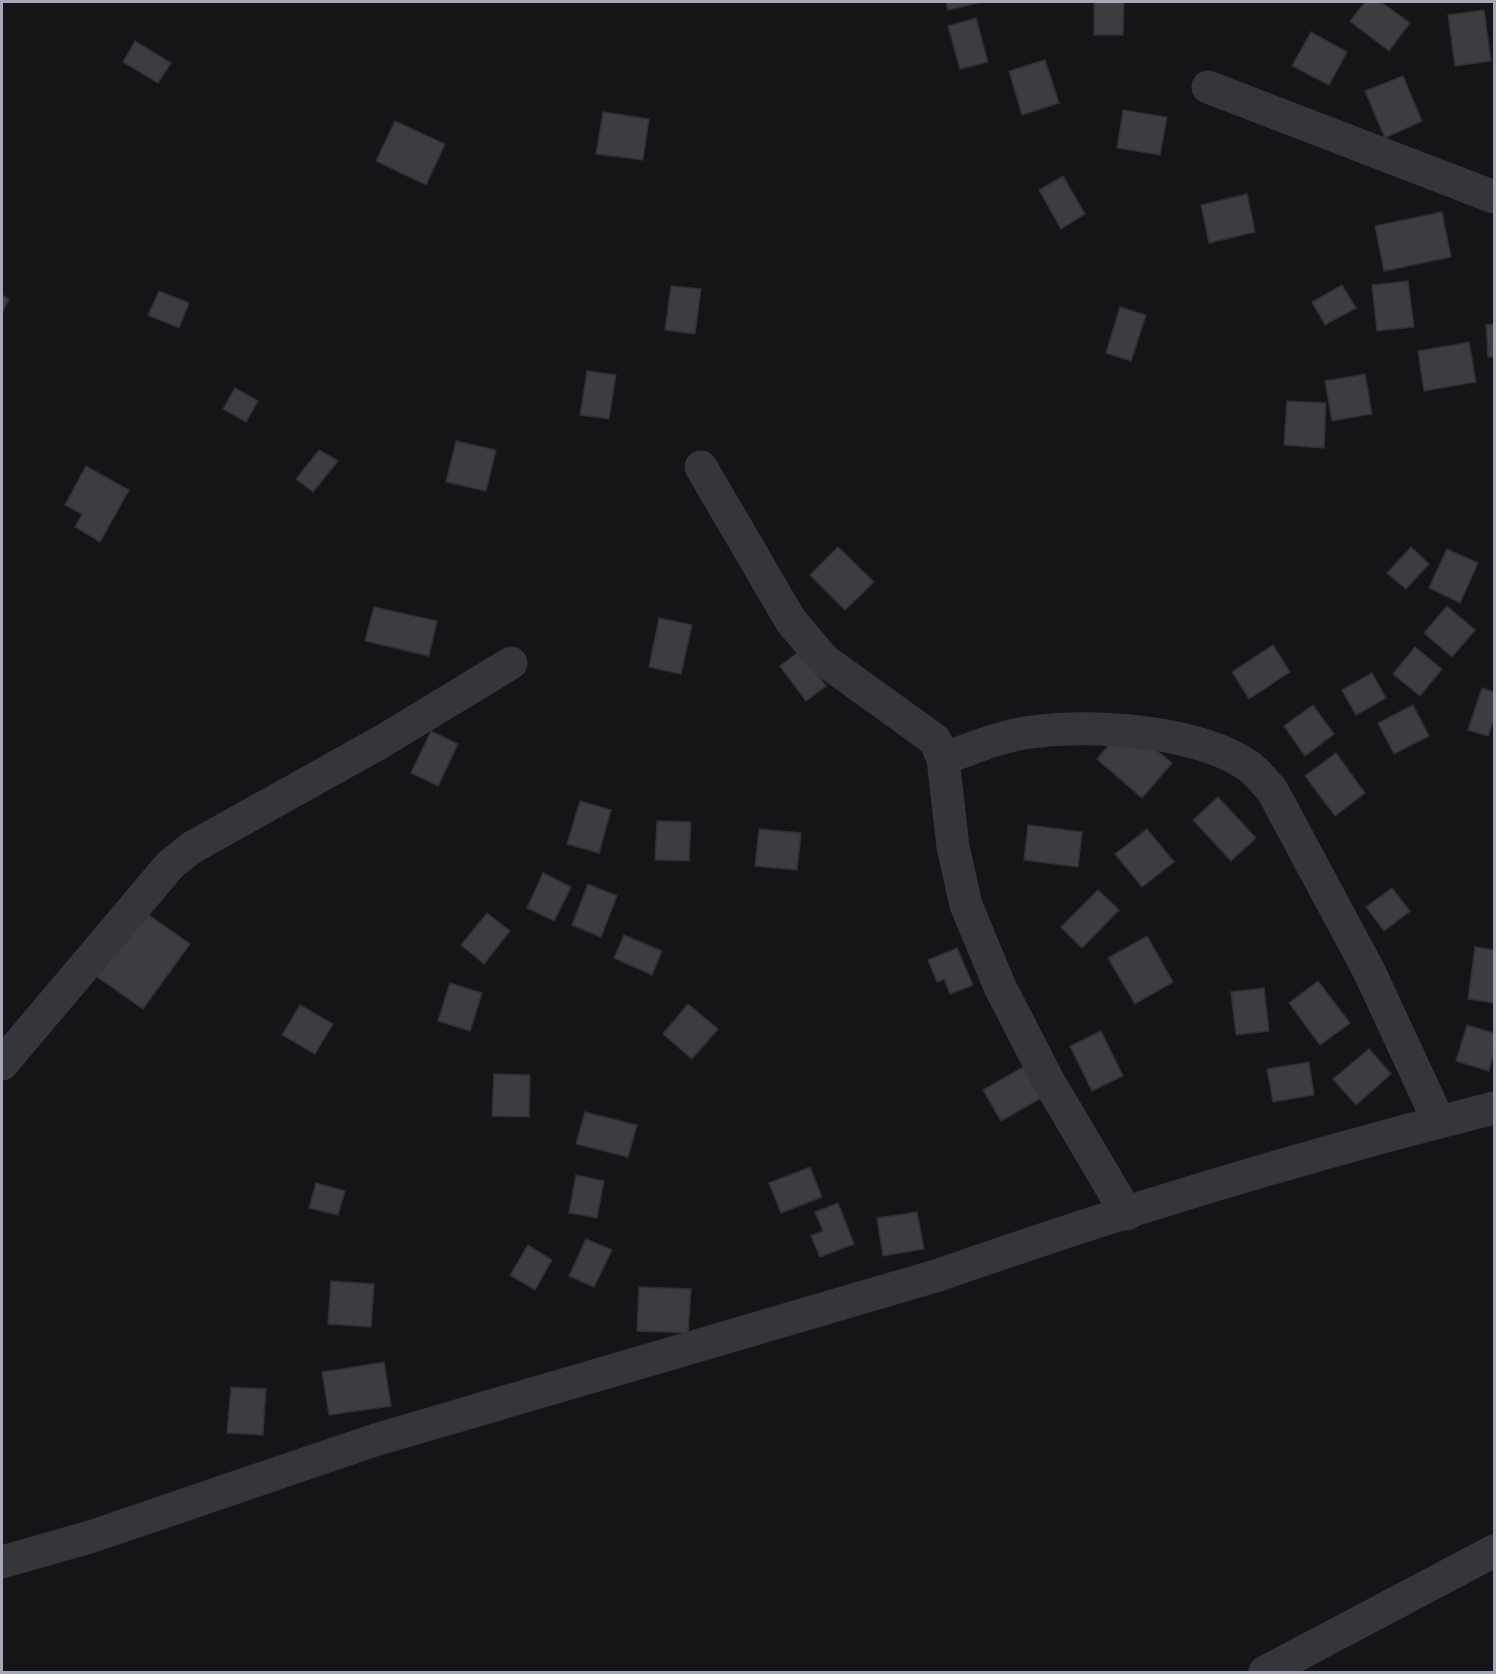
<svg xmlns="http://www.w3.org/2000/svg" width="1496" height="1674" font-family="'IBM Plex Sans',sans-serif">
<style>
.building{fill:#3c3c41;stroke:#2f2e32;stroke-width:1.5}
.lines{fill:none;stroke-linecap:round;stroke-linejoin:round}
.minor{stroke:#35353c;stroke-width:33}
</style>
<rect width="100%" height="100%" fill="#151416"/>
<g class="building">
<path d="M946 2H982L948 10Z"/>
<path d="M1094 2H1124L1123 35H1094Z"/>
<path d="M1365 2H1381L1410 23 1389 51 1350 21Z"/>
<path d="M1484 10 1491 61 1455 66 1448 15Z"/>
<path d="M976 18 988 62 960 69 948 26Z"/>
<path d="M1311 32 1347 52 1329 85 1292 66Z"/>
<path d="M135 41 171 63 158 83 123 62Z"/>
<path d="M1045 60 1059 103 1022 115 1009 71Z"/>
<path d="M1403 76 1422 121 1385 138 1365 91Z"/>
<path d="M1123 110 1167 117 1160 155 1117 148Z"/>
<path d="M603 112 649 119 643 160 596 154Z"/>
<path d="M395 121 445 144 426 185 376 161Z"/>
<path d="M1063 176 1085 214 1061 229 1039 190Z"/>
<path d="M1247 194 1255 232 1209 243 1201 205Z"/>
<path d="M1442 212 1451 257 1384 271 1375 226Z"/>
<path d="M1408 281 1414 327 1377 331 1372 285Z"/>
<path d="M1342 285 1356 308 1325 325 1312 302Z"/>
<path d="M671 286 701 289 695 334 665 330Z"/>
<path d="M159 291 189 303 179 328 148 315Z"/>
<path d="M2 295 9 299 2 313Z"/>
<path d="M1120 307 1146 315 1131 361 1106 353Z"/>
<path d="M1494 324V357H1488L1486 325Z"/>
<path d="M1469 342 1476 382 1424 391 1418 351Z"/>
<path d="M587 371 616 375 609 419 580 415Z"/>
<path d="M1365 374 1372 414 1332 421 1325 381Z"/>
<path d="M235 388 258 401 246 422 223 409Z"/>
<path d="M1287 401 1326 403 1324 448 1284 445Z"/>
<path d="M456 441 496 450 486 491 446 482Z"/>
<path d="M319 450 338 461 313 492 296 479Z"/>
<path d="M86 466 129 490 100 542 75 527 82 514 65 505Z"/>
<path d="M838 547 874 582 845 610 810 575Z"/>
<path d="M1411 547 1429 564 1406 589 1387 573Z"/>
<path d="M1447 549 1478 563 1460 603 1429 588Z"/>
<path d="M1447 606 1475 630 1452 657 1424 633Z"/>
<path d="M374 607 437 621 429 656 365 641Z"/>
<path d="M659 618 692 625 681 674 649 667Z"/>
<path d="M1273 645 1290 672 1249 699 1232 672Z"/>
<path d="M1415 647 1442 669 1420 696 1393 674Z"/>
<path d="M800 651 826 686 806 701 780 666Z"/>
<path d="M1372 673 1386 698 1356 715 1342 690Z"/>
<path d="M1482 688 1494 692V719L1488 736 1468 730Z"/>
<path d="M1313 705 1334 734 1305 756 1284 726Z"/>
<path d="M1413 705 1429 736 1394 754 1378 723Z"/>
<path d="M1126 725 1172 763 1142 798 1097 759Z"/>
<path d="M431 731 458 744 438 786 411 773Z"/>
<path d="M1336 753 1365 793 1335 816 1305 776Z"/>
<path d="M1218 797 1256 838 1231 861 1193 820Z"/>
<path d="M580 801 611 810 599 853 567 844Z"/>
<path d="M657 821 691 822 689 861 655 860Z"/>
<path d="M1028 825 1082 832 1078 867 1024 860Z"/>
<path d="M759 829 801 833 797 870 755 866Z"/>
<path d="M1147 829 1174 862 1142 887 1115 854Z"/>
<path d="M543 873 571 887 554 921 527 908Z"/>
<path d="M588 884 617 896 601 937 572 925Z"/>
<path d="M1392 888 1410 911 1384 931 1366 907Z"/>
<path d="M1098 890 1119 910 1082 948 1061 927Z"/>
<path d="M143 911 190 944 143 1009 96 976Z"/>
<path d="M487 913 510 931 484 964 461 945Z"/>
<path d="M624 935 662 951 652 975 614 958Z"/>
<path d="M1147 936 1173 982 1135 1004 1108 958Z"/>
<path d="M1475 947 1494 950V1003L1468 999Z"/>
<path d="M957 948 973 985 950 994 944 979 937 982 928 960Z"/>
<path d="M1318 981 1350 1023 1320 1045 1289 1003Z"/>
<path d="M450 983 482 993 470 1031 438 1021Z"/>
<path d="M1264 988 1269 1031 1236 1035 1231 992Z"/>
<path d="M688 1004 718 1029 692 1059 663 1034Z"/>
<path d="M300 1005 333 1024 315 1054 282 1035Z"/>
<path d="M1467 1025 1494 1033V1053L1489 1071 1456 1061Z"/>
<path d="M1101 1031 1123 1076 1092 1091 1070 1046Z"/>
<path d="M1369 1049 1391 1074 1356 1105 1333 1079Z"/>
<path d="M1309 1062 1314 1095 1273 1102 1267 1069Z"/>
<path d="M1025 1066 1043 1097 1001 1121 983 1090Z"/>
<path d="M494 1074 530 1075 529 1117 492 1116Z"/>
<path d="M585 1112 637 1125 628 1157 576 1144Z"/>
<path d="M810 1167 822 1197 781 1213 769 1183Z"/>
<path d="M576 1175 604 1181 597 1218 569 1213Z"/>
<path d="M316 1183 345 1191 338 1215 309 1208Z"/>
<path d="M838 1203 854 1244 820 1257 811 1236 823 1231 815 1212Z"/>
<path d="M917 1212 924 1249 883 1256 877 1218Z"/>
<path d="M586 1239 612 1250 594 1287 569 1276Z"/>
<path d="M528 1245 552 1260 535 1290 510 1275Z"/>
<path d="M331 1281 374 1284 371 1327 328 1324Z"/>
<path d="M639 1287 691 1289 688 1333 637 1331Z"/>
<path d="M384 1362 391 1406 329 1415 322 1372Z"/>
<path d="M231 1387 266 1389 263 1435 227 1433Z"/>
</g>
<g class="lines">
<g class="minor">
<path d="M1208 87 1494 197"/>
<path d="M701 467 791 621 824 660 935 740 943 759 953 847 966 905 1000 987 1049 1082 1127 1214"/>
<path d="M943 759C972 748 1001 736 1031 732 1093 724 1198 730 1250 767 1258 773 1265 783 1272 790L1369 971 1439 1122"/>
<path d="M2 1064 170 865 191 848 381 742 511 663"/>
<path d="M2 1562 90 1537 375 1440 939 1275C1121 1211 1307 1155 1494 1108"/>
<path d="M1265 1672 1494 1551"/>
</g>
</g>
<rect width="1496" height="1674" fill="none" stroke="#a5a8b7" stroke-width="6"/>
</svg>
